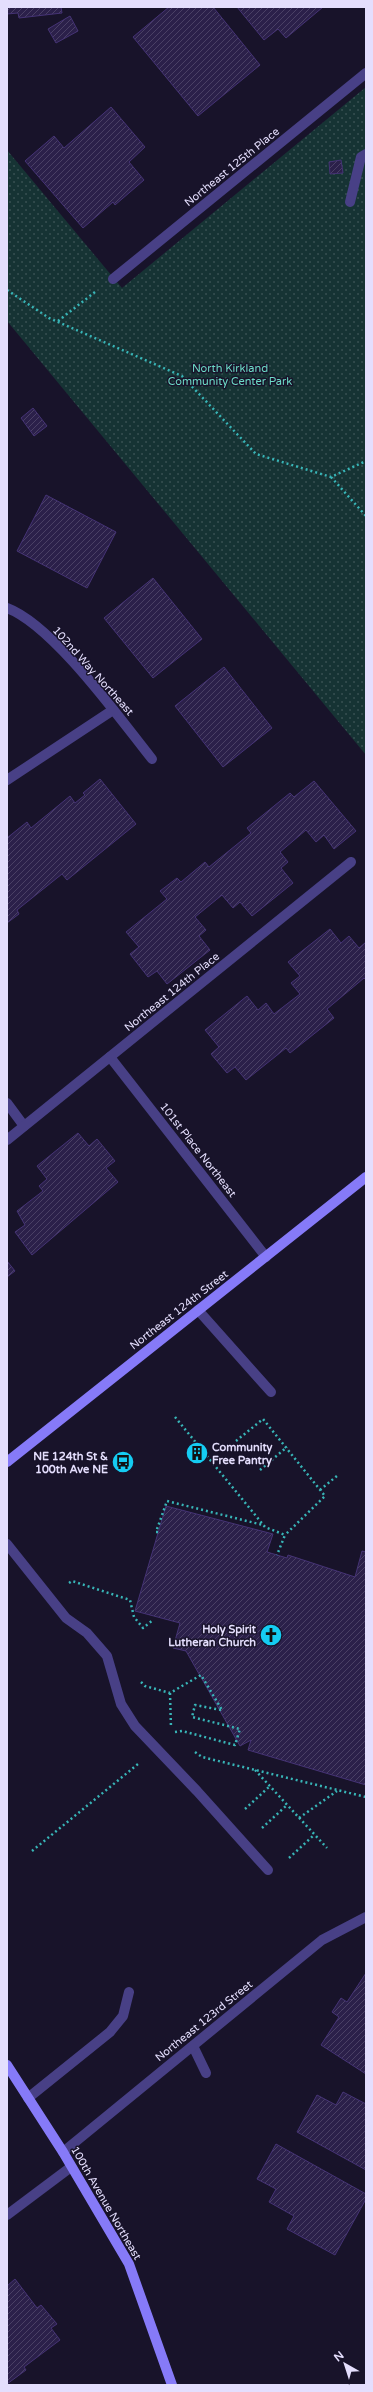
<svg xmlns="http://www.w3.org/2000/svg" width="373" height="2392" font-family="'Varela Round',sans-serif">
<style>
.park{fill:url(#park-dots)}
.building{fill:url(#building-hatch);stroke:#453375}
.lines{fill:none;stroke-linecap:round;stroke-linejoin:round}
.path{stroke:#38b5b7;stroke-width:2.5;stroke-dasharray:2 3;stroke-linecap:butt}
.lane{stroke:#484086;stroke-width:10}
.street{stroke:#484086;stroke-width:10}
.secondary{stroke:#867af8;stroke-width:10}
.labels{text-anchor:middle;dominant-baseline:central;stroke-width:3;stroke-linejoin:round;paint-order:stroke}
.street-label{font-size:11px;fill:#e4defd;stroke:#18132a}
.park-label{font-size:11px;fill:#6cdbc7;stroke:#18132a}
.poi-label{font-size:11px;font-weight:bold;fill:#e4defd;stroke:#18132a;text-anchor:end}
</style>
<defs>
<pattern id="park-dots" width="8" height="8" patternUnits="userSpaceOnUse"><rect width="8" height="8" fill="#163334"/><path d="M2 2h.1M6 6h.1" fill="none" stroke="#385052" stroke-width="1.8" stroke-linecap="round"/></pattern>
<pattern id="building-hatch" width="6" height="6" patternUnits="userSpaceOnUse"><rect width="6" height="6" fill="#2b204a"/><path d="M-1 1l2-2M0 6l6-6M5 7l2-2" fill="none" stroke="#4a4065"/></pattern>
</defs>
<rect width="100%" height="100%" fill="#18132a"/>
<path class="park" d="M366 87V755L7 321V150L122 288Z"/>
<g class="building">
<path d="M7 7H61L62 13 19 18 18 13 7 14Z"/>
<path d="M169 7H213L260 65 198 116 133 37Z"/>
<path d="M237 7H323L286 38 278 29 264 40Z"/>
<path d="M70 16 78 31 56 43 48 29Z"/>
<path d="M111 107 145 147 129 162 144 180 115 205 113 202 83 228 25 161 54 136 64 148Z"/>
<path d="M341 160 343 173 330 174 329 162Z"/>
<path d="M33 408 47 426 34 436 21 418Z"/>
<path d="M46 495 116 532 87 588 17 551Z"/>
<path d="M153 578 202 639 153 678 104 618Z"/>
<path d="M224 667 272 728 223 767 175 706Z"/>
<path d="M100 779 136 824 67 880 62 874 17 910 19 914 7 923V838L27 822 31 828 70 796 75 803 85 795 83 793Z"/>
<path d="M314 781 356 831 334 849 324 835 316 842 306 830 280 852 288 862 281 868 293 883 252 916 240 902 233 908 222 895 195 917 206 930 199 936 210 950 167 984 157 971 148 977 130 954 139 947 126 932 167 899 160 891 177 878 181 882 205 862 209 867 251 833 247 828 290 793 294 797Z"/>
<path d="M330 929 341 943 349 936 359 948 366 942V980L364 978 327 1009 334 1018 290 1053 286 1048 246 1080 235 1067 227 1073 211 1054 219 1047 205 1030 247 996 258 1010 266 1003 274 1014 300 994 291 983 300 976 288 962Z"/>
<path d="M78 1133 89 1146 97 1139 115 1161 106 1168 118 1182 32 1255 15 1232 25 1225 17 1211 43 1191 39 1186 47 1179 37 1166Z"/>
<path d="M7 1261 15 1271 7 1277Z"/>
<path d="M195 1449 200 1454 197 1457 193 1451Z"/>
<path d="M166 1506 273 1534 267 1552 287 1558 288 1555 355 1577 362 1551 366 1552V1785L248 1750 251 1740 240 1746 186 1651 173 1648 180 1623 135 1611Z"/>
<path d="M366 1973V2074L321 2045 339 2017 332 2012 341 1998 347 2002Z"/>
<path d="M343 2092 366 2104V2170L297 2132 317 2095 336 2105Z"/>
<path d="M276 2144 366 2194V2199L335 2255 287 2229 294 2216 269 2202 276 2189 257 2179Z"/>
<path d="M15 2279 37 2308 41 2305 57 2324 51 2328 60 2340 24 2367 26 2370 7 2384V2286Z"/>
</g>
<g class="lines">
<g class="path">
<path d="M7 290 49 318 182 376 256 454 331 477 366 461"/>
<path d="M58 321 95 292"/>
<path d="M331 477 366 516"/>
<path d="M175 1417 265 1527 285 1535 277 1555"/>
<path d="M236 1441 263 1419 325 1496 285 1535"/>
<path d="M260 1470 287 1447"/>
<path d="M320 1490 338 1475"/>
<path d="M158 1532H156L167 1501 263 1525"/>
<path d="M69 1583 72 1581 130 1600 134 1617 143 1628 153 1620"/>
<path d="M141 1682 145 1686 170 1693 201 1675 222 1710"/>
<path d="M170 1693 171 1728"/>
<path d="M175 1732 182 1731 235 1745 240 1729 192 1717 195 1705 221 1710"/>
<path d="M195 1752 202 1757 366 1797"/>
<path d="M255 1770 327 1848"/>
<path d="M245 1809 270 1786"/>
<path d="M299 1818 337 1791"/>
<path d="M262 1828 287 1805"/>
<path d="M32 1851 138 1764"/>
<path d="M289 1858 314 1835"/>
</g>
<g class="lane">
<path d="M350 202 361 157 366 154"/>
<path d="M113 279 366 73"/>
<path d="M110 1057 266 1257"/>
<path d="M7 1103 24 1126"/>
<path d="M7 1140 351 862"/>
<path d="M198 1310 271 1392"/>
<path d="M7 1544 66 1618 87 1633 107 1656 121 1704 135 1726 197 1791 268 1870"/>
<path d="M193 2046 206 2073"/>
<path d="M28 2098 110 2032 123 2016 129 1992"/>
<path d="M7 2215 71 2167"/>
</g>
<g class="street">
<path d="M7 608C53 625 120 719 152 759"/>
<path d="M7 780 113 710"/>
<path d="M63 2152 322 1940 366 1917"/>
</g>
<g class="secondary">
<path d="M7 1462 366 1177"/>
<path d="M7 2065 63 2152 129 2264 172 2385"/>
</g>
</g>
<defs>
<g id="building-disc" transform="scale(1.15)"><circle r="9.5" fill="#15ccf2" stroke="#18132a"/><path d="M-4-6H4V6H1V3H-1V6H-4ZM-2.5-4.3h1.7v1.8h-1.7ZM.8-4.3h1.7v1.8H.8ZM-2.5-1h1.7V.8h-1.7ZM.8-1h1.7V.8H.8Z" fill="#111"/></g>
<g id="bus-disc" transform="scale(1.15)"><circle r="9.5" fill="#15ccf2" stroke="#18132a"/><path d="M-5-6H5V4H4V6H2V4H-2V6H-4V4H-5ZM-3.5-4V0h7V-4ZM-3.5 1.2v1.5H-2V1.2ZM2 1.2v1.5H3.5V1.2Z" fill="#111"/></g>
<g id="church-disc" transform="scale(1.15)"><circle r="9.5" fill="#15ccf2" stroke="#18132a"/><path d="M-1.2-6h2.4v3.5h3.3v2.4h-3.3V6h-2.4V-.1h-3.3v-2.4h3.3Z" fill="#111"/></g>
</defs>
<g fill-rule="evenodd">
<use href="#building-disc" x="197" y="1453"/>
<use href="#bus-disc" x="123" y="1462"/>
<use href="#church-disc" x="271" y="1635"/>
</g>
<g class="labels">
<g class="street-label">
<text transform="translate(232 167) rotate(-39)">Northeast 125th Place</text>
<text transform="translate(93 671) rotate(48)">102nd Way Northeast</text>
<text transform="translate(172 992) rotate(-39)">Northeast 124th Place</text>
<text transform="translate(198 1150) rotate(52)">101st Place Northeast</text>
<text transform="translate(179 1310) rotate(-38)">Northeast 124th Street</text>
<text transform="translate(204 2021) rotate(-39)">Northeast 123rd Street</text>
<text transform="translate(106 2203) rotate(60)">100th Avenue Northeast</text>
</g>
<g class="park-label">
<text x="230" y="368">North Kirkland<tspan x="230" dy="13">Community Center Park</tspan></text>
</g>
<g class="poi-label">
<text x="212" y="1447" text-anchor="start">Community<tspan x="212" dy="13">Free Pantry</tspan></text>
<text x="108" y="1456">NE 124th St &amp;<tspan x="108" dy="13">100th Ave NE</tspan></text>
<text x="256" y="1629">Holy Spirit<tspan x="256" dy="13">Lutheran Church</tspan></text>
</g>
</g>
<rect width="373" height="2392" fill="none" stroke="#e4defd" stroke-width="16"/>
<g transform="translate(345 2364) rotate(321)" stroke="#18132a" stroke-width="3" paint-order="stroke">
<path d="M0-3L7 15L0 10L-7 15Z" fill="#e4defd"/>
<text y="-6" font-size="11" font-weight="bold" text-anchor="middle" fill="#e4defd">N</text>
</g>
</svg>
